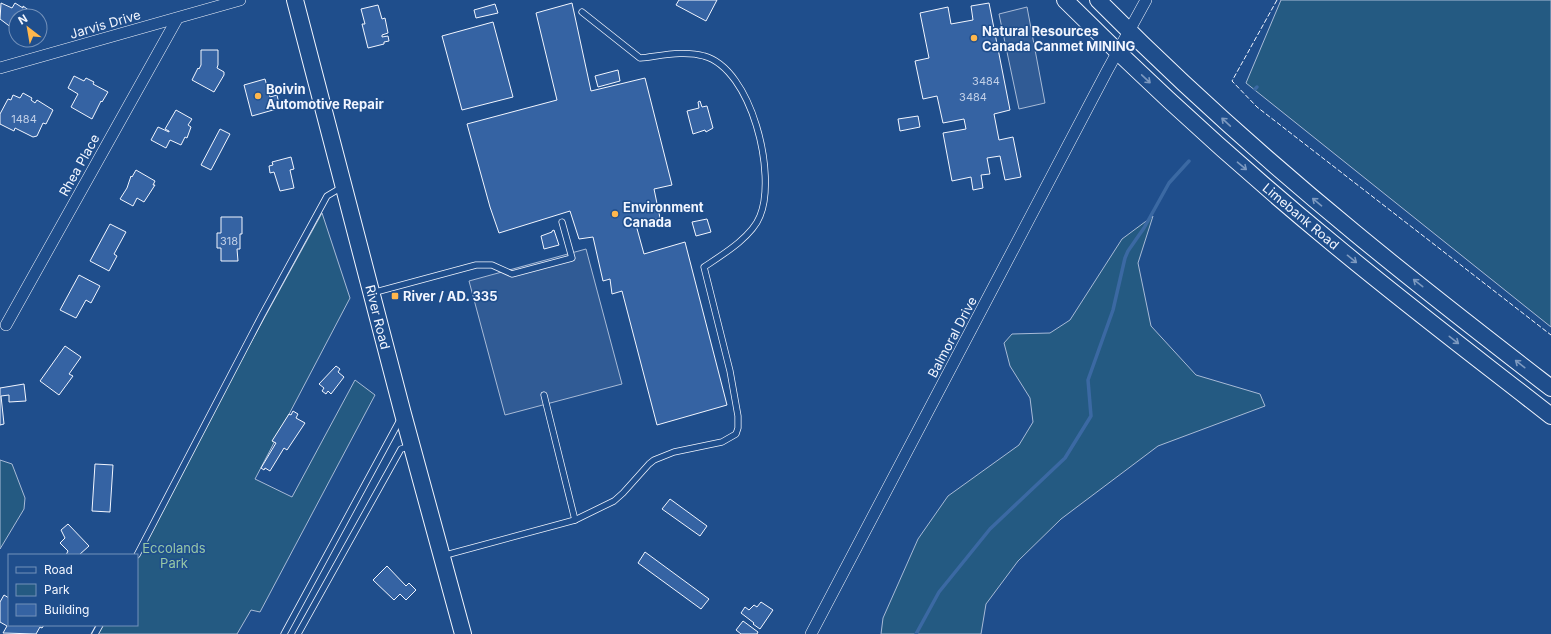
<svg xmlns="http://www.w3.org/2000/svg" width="1551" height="634" font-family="Inter,sans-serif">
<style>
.green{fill:#245a82;stroke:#a8bbd7}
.parking{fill:#305b95;stroke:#a8bbd7}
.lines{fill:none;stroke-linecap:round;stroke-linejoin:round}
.stream{stroke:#3b69a3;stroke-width:3.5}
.building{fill:#3563a3;stroke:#f2f6ff}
.lane-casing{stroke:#f2f6ff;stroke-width:7}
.street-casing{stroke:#f2f6ff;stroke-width:12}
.secondary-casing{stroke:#f2f6ff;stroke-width:18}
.lane{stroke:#1f4e8c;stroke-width:5.5}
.street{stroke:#1f4e8c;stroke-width:11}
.secondary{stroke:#1f4e8c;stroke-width:16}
.fence{stroke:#f2f6ff;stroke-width:1;stroke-dasharray:5 2;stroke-linecap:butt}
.oneway{stroke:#7e9ac0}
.poi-dot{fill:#ffb74d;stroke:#1f4e8c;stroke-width:1.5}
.labels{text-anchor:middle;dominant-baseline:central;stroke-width:3;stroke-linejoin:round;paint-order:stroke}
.number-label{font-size:11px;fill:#c3d1e8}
.street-label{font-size:13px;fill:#f2f6ff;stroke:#1f4e8c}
.poi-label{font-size:13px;font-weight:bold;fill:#f2f6ff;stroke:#1f4e8c;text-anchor:start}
.park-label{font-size:13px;fill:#97c8a6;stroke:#1f4e8c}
</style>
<rect width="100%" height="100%" fill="#1f4e8c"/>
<g class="green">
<path d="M1281 0H1551V327L1246 83Z"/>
<path d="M322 213 350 298 255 479 292 497 355 380 375 395 260 612 251 610 237 634H91L96 625H137V555H134Z"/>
<path d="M1153 216 1138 263 1151 326 1196 375 1260 394 1265 406 1158 446 1061 519 1018 561 986 604 981 634H881L883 618 918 539 948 496 1019 445 1033 422 1030 398 1010 366 1004 343 1012 334 1050 333 1070 320 1122 239Z"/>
<path d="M0 460 12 464 25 498 24 509 0 549Z"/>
</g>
<g class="parking">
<path d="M1027 7 1045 103 1019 109 999 14Z"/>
<path d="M586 249 622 384 505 415 469 281Z"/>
</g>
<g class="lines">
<g class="stream">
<path d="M1255 89 1257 87"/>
<path d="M916 634 939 592 990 529 1065 458 1091 416 1088 380 1113 310 1125 258 1128 251 1144 228 1169 183 1189 161"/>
</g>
</g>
<g class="building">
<path d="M679 0H717L706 21 676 5Z"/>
<path d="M1 3 12 8 15 3 23 8V6L34 14 33 16H16V31L0 19Z"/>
<path d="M572 3 591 91 645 78 672 185 654 189 660 218 636 225 644 254 685 242 727 405 657 425 622 291 612 294 610 279 603 281 593 237 579 239 570 211 499 233 490 207 467 124 557 100 536 13Z"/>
<path d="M989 3 1010 110 994 114 999 140 1013 137 1021 177 1005 180 1000 156 987 158 990 174 981 175 983 188 973 190 971 177 952 181 943 133 966 129 964 119 943 123 937 96 923 99 915 61 929 58 920 13 948 7 951 24 973 20 971 6Z"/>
<path d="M495 4 498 13 476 18 474 10Z"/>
<path d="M378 5 382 19 385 18 388 33 382 35V37L388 36 389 41 384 42V44L368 48 362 24H365L361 9Z"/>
<path d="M493 22 513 97 462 110 442 36Z"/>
<path d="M201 50H218V65L217 68 224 72V75L214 92 192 80 198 68 199 69 201 65Z"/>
<path d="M618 70 620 81 598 87 595 76Z"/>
<path d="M74 76 84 81 86 78 94 82 93 84 108 92 102 102 101 101 92 119 71 107 78 94 68 88Z"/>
<path d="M265 79 270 97 277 95 280 108 252 116 244 85Z"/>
<path d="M23 93 32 98 31 100 35 103 37 100 53 110 46 124 43 123 37 136 33 137 15 128 14 131 0 124V114L8 99 11 100 13 95 20 98Z"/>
<path d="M700 101 702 107 707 106 713 128 706 132 705 130 693 134 687 111 699 108 698 102Z"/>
<path d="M176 110 192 119 188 125 191 127 187 138 185 137 181 145 170 140 166 148 151 140 158 127 169 132V131L165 129Z"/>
<path d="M918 116 920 127 900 131 898 119Z"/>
<path d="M220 129 230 134 211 170 201 165Z"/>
<path d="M291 157 294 169 290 170 294 188 280 191 274 172 270 173 269 166 273 165 272 162Z"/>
<path d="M136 170 155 181 153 185H155L144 202 137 198 133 206 120 199 127 188 131 176 132 177Z"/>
<path d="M221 217H242V234H240V249H237L238 261H221V248H217V233H221Z"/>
<path d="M707 219 711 232 696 236 692 222Z"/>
<path d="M110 224 126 232 114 254 117 256 109 271 90 261Z"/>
<path d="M554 230 559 245 544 249 541 236 552 232V231Z"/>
<path d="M79 275 100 286 91 303 86 300 76 318 60 310Z"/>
<path d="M65 346 81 357 69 374 73 376 59 395 40 381Z"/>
<path d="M336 366 340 369 338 372 344 377 331 394 328 391 326 394 322 391 324 388 319 384Z"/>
<path d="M24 384 26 401 9 402V395L1 396 4 424 0 425V388Z"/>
<path d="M293 411 298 414 296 418 305 423 287 450 284 448 270 471 265 468 264 470 261 468 276 443 272 441 289 414 291 415Z"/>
<path d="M95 464 113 465 110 512 92 511Z"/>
<path d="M670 499 707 526 700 536 662 509Z"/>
<path d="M68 524 89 546 79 555H66L68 551 60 543 65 538 61 530Z"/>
<path d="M645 552 709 599 701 609 638 563Z"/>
<path d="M387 566 406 586 409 583 416 590 406 600 400 594 394 600 373 580Z"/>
<path d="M4 595 9 598V625H44L42 628 40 627 36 634 3 633 7 626 0 622V602Z"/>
<path d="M761 602 773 610 760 629 753 624 754 623 741 613 745 607 749 610 754 605 757 607Z"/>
<path d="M743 621 758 632 757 634H741L736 630Z"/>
</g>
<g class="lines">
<g class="lane-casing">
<g id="lane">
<path d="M372 293 476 265H492L512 274 572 258 562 222"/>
<path d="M544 395 575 520"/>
<path d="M137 555 262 315 327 196 342 187"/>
<path d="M442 556 575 520 614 501 623 493 649 464 654 460 674 452 722 442 736 434 738 428V416L730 371 704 267C722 255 752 237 760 216 777 175 752 69 704 56 684 50 660 56 640 58L582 12"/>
<path d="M95 634 100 625"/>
<path d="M284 634 401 418"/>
<path d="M298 634 401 449 411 446"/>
</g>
</g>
<g class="street-casing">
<g id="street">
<path d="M0 68 240 0"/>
<path d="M6 325 177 19"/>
<path d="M811 634 1107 71 1146 0"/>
</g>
</g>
<g class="secondary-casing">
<g id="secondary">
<path d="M295 0 403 414 463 634"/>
<path d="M1065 0C1150 85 1239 166 1331 242 1403 302 1477 358 1551 416"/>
<path d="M1098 0C1179 82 1265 159 1355 233 1419 286 1485 337 1551 388"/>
</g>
</g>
<use href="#lane" class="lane"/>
<use href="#street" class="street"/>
<use href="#secondary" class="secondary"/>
<path class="fence" d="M1277 0 1232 81 1257 107 1551 335"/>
</g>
<defs><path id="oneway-shaft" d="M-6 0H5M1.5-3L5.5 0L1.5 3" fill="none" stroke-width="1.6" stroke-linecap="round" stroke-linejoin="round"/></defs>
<g class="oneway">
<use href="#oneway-shaft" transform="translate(1146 79) rotate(43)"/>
<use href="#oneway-shaft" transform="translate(1226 122) rotate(-137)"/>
<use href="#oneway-shaft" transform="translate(1242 166) rotate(40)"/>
<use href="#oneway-shaft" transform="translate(1317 202) rotate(-140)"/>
<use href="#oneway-shaft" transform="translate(1352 259) rotate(39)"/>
<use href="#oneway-shaft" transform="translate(1418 283) rotate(-142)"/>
<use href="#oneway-shaft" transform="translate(1454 340) rotate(38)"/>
<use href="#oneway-shaft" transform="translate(1520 364) rotate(-142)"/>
</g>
<g class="poi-dot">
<circle cx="974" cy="38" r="4"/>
<circle cx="258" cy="96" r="4"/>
<circle cx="615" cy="214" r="4"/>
<rect x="391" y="292" width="8" height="8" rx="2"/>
</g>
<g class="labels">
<g class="number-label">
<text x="986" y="81">3484</text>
<text x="973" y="97">3484</text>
<text x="24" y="119">1484</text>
<text x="229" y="241">318</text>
</g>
<g class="street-label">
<text transform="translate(105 24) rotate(-16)">Jarvis Drive</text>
<text transform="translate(79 165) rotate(-61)">Rhea Place</text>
<text transform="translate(1301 216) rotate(40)">Limebank Road</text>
<text transform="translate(378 317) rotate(76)">River Road</text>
<text transform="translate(952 337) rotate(-62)">Balmoral Drive</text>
</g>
<g class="poi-label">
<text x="982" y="31">Natural Resources<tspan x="982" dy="15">Canada Canmet MINING</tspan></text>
<text x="266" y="89">Boivin<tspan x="266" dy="15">Automotive Repair</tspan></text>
<text x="623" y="207">Environment<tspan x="623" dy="15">Canada</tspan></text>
<text x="403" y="296">River / AD. 335</text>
</g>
<g class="park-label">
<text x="174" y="548">Eccolands<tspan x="174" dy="15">Park</tspan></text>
</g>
</g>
<rect x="8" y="554" width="130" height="72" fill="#1f4e8c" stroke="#7391ba"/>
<rect x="16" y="567" width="20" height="6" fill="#1f4e8c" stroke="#7391ba"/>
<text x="44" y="574" font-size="12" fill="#f2f6ff">Road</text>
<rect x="16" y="584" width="20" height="12" fill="#245a82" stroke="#7391ba"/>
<text x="44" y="594" font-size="12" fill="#f2f6ff">Park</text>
<rect x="16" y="604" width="20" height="12" fill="#3563a3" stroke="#7391ba"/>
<text x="44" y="614" font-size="12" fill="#f2f6ff">Building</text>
<g transform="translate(28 28) rotate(329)"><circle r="19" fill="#1f4e8c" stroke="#7391ba"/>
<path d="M0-3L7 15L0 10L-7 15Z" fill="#ffb74d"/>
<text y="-6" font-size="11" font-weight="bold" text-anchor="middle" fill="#f2f6ff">N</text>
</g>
</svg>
